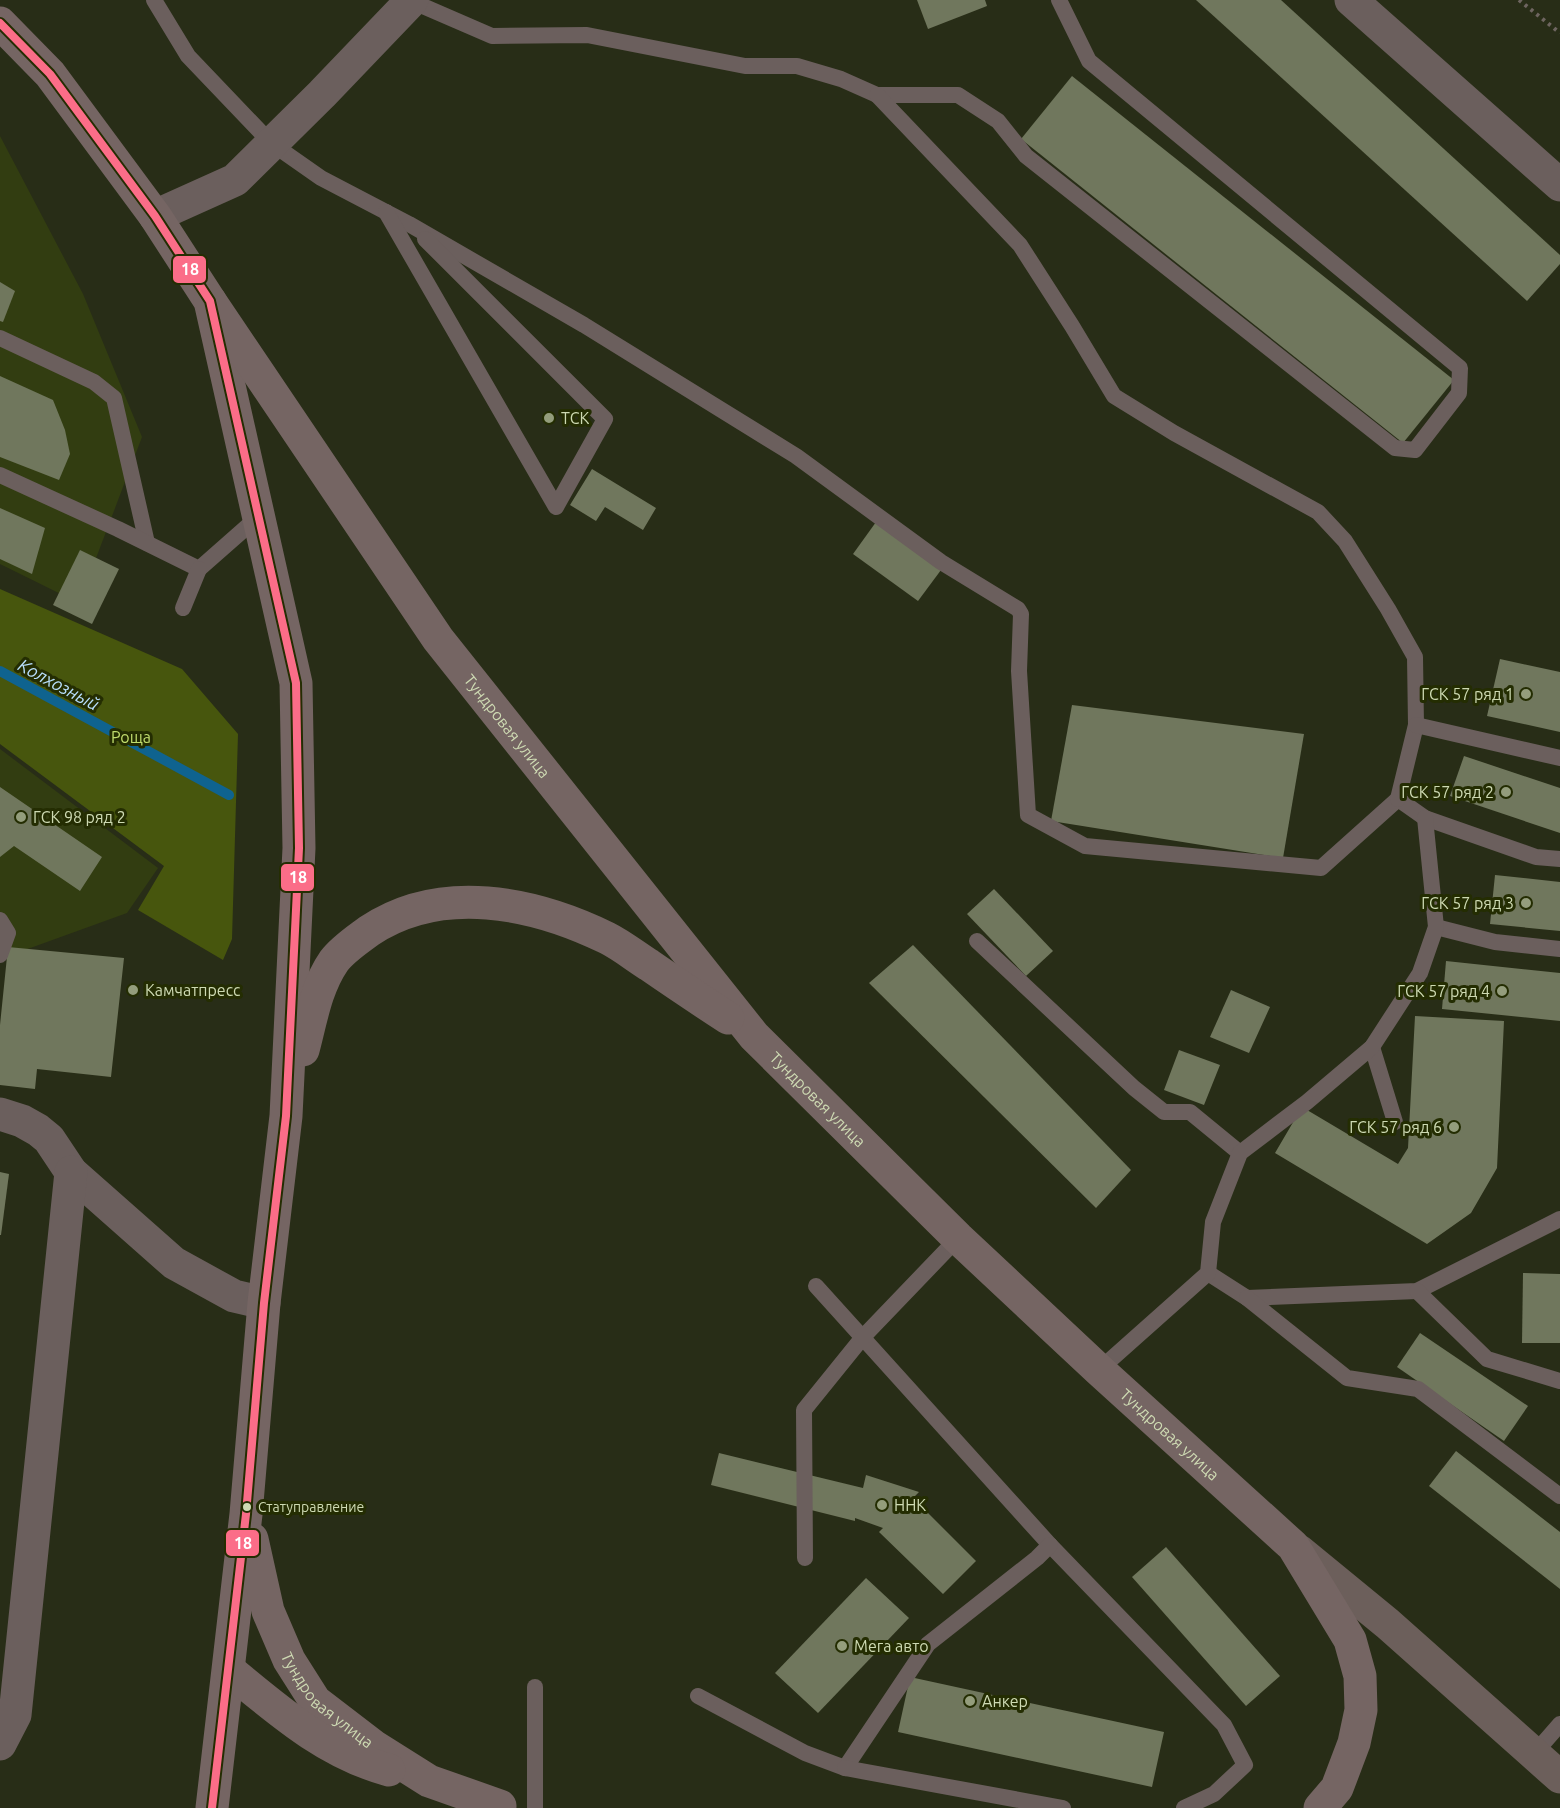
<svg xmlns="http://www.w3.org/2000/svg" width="1560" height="1808" font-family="Ubuntu,sans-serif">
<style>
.built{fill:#323d11}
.green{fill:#47560d}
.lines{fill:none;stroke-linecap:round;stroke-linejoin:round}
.stream{stroke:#0f638f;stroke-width:10}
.building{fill:#70775d}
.path{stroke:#6e6560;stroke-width:4;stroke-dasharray:3 4.5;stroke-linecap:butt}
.lane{stroke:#6b5f5d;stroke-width:16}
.street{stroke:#6b5f5d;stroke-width:33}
.secondary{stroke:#6c5f5b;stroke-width:33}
.primary{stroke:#756563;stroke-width:33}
.bus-1-casing{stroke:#242d02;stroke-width:12}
.bus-1{stroke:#fb6d88;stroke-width:8}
.poi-dot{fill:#949d7c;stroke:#242d02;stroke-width:2}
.bus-dot{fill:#cedab3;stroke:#242d02;stroke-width:2}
.labels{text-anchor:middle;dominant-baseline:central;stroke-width:6;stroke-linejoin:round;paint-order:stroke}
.bus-label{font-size:14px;fill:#cedab3;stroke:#242d02;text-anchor:start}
.poi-label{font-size:16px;fill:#cedab3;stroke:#242d02;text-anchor:start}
.street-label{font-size:16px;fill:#cedab3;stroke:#242d02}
.park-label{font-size:16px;fill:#c1dd6e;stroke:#242d02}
.water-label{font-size:18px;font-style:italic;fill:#b8defb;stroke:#242d02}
.line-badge{stroke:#242d02;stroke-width:2}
.badge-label{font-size:16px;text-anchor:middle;font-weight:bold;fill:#fff}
</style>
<rect width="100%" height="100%" fill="#282d17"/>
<g class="built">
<path d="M0 136 83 294 142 437 79 603 0 564Z"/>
<path d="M0 749 158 868 127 913 0 959Z"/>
</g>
<path class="green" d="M0 589 182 669 238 734 232 939 223 960 138 910 164 866 0 744Z"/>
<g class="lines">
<path class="stream" d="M0 671 229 795"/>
</g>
<g class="building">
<path d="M917 0H985L987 6 928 29Z"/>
<path d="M1196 0H1281L1560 255V264L1527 301Z"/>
<path d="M1072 76 1454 380 1403 443 1021 139Z"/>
<path d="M0 282 15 291 3 322 0 321Z"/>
<path d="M0 376 53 400 65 430 70 454 59 480 0 457Z"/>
<path d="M592 469 656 508 643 530 605 507 596 521 570 505Z"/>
<path d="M0 508 45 528 32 574 0 559Z"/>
<path d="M876 522 941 570 918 601 853 554Z"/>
<path d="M80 550 119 569 92 624 53 605Z"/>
<path d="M1500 659 1560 672V732L1487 716Z"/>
<path d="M1072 705 1304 734 1283 858 1051 821Z"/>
<path d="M1464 756 1560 788V833L1450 796Z"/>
<path d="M0 787 102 857 80 891 14 846 0 857Z"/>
<path d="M1495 875 1560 882V931L1490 924Z"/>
<path d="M994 889 1053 951 1026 976 967 914Z"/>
<path d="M913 945 1131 1170 1096 1208 869 983Z"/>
<path d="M8 947 124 958 111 1077 37 1069 35 1089 0 1085V1025Z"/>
<path d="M1446 961 1560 973V1021L1442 1009Z"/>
<path d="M1231 990 1270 1007 1249 1053 1210 1037Z"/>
<path d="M1415 1016 1504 1021 1497 1168 1471 1213 1427 1244 1275 1153 1302 1107 1398 1164 1408 1148Z"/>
<path d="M1179 1050 1220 1065 1204 1105 1164 1090Z"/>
<path d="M0 1172 9 1174 1 1235H0Z"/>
<path d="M1523 1273 1560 1274V1343H1522Z"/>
<path d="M1420 1333 1528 1406 1504 1441 1397 1367Z"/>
<path d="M1456 1451 1560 1532V1589L1429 1486Z"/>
<path d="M719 1453 863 1488 866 1475 919 1492 913 1498 976 1561 943 1594 879 1532 883 1528 855 1518V1521L711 1485Z"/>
<path d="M1166 1547 1280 1676 1246 1706 1132 1577Z"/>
<path d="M866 1578 909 1618 818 1713 775 1673Z"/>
<path d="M910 1677 1164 1732 1152 1787 898 1732Z"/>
</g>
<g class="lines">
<path class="path" d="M1519 0 1560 33"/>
<g class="lane">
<path d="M154 0 188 56 271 143 321 178 409 224 584 325 796 456 941 562 1018 609 1021 614 1019 671 1028 815 1085 846 1321 868 1398 799 1425 818 1536 857 1560 859"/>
<path d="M411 1 492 36 587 35 745 66H797L841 79 877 95H958L998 121 1026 156 1395 448 1415 450 1459 393 1460 368 1089 61 1059 0"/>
<path d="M877 95 1020 245 1072 326 1114 396 1174 433 1318 512 1345 541 1388 609 1415 657 1416 725 1398 799"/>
<path d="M386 212 556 507 605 419 425 239"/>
<path d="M0 338 94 382 114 398 147 543"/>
<path d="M0 475 118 529 199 569 258 517"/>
<path d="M183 608 199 569"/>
<path d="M1416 725 1560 758"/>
<path d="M0 920 8 933 0 955"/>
<path d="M1436 927 1495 942 1560 949"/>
<path d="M977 941 1134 1088 1164 1112H1190L1240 1153"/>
<path d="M1372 1047 1395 1122"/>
<path d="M1208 1273 1247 1298 1417 1291 1560 1219"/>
<path d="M816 1286 1050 1545 1224 1725 1245 1765 1214 1794 1184 1808"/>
<path d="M1417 1291 1487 1359 1560 1381"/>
<path d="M1247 1298 1347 1378 1418 1389 1560 1496"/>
<path d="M1099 1370 1208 1273 1213 1222 1240 1153 1307 1102 1372 1047 1420 973 1436 927 1425 818"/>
<path d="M805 1558 804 1410 863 1337 958 1238"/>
<path d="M535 1687V1808"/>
<path d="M698 1696 805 1753 845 1768 928 1644 1037 1558 1050 1545"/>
<path d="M1533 1755 1560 1724"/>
<path d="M845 1768 1063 1808"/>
</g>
<g class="street">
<path d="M1351 0 1560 185"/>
<path d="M155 216 235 180 322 94 412 0"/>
<path d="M0 1114 22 1121 38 1130 49 1139 71 1172 174 1263 234 1296 264 1303"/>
<path d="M0 1744 15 1715 71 1172"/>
</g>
<path class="secondary" d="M1299 1551 1388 1624 1560 1777"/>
<g class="primary">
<path d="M0 23 50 74 155 216 210 301 296 683 299 848 286 1116 264 1303 246 1514 212 1808"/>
<path id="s1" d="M210 301 438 639 754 1036 958 1238 1099 1370 1293 1546 1350 1640 1360 1676 1361 1710 1354 1743 1337 1788 1320 1808"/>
<path d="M303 1050C311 1020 316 987 334 961 343 949 357 940 369 931 441 883 533 902 607 938 621 945 635 956 649 965 675 983 702 1001 728 1018"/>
<path id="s2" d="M252 1539 268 1611 289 1660 315 1701 375 1747 429 1781 500 1806"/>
<path d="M229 1670C279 1711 326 1753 389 1770"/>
</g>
<g class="bus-1-casing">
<path id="bus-1" d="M0 23 50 74 155 216 210 301 296 683 299 848 286 1116 264 1303 246 1514 212 1808"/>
</g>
<use href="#bus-1" class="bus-1"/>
</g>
<g class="poi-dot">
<circle cx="549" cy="418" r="6"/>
<circle cx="1526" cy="694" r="6"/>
<circle cx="1506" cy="792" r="6"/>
<circle cx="21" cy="817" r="6"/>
<circle cx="1526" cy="903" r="6"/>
<circle cx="133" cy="990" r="6"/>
<circle cx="1502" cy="991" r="6"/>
<circle cx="1454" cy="1127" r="6"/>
<circle cx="882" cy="1505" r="6"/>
<circle cx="842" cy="1646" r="6"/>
<circle cx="970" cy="1701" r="6"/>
</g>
<circle class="bus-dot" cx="247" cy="1507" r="5"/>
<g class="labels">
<g class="bus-label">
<text x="258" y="1507">Статуправление</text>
</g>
<g class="poi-label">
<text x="561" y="418">ТСК</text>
<text x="1514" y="694" text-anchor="end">ГСК 57 ряд 1</text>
<text x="1494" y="792" text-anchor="end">ГСК 57 ряд 2</text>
<text x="33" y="817">ГСК 98 ряд 2</text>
<text x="1514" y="903" text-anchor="end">ГСК 57 ряд 3</text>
<text x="145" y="990">Камчатпресс</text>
<text x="1490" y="991" text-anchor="end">ГСК 57 ряд 4</text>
<text x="1442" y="1127" text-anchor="end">ГСК 57 ряд 6</text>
<text x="894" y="1505">ННК</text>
<text x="854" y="1646">Мега авто</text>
<text x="982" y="1701">Анкер</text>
</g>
<g class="street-label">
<text stroke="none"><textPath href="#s1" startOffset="519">Тундровая улица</textPath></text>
<text stroke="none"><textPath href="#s1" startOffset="1005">Тундровая улица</textPath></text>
<text stroke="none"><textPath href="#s1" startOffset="1491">Тундровая улица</textPath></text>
<text stroke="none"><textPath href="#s2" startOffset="183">Тундровая улица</textPath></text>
</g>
<g class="park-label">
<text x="131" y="737">Роща</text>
</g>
<g class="water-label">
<text transform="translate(59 684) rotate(28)">Колхозный</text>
</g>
</g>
<g class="line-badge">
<rect x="172" y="255" width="35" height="29" rx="6" fill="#fb6d88"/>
<rect x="280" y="863" width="35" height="29" rx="6" fill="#fb6d88"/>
<rect x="225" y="1529" width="35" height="28" rx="6" fill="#fb6d88"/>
</g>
<g class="badge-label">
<text x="190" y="275">18</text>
<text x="298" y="883">18</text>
<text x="243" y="1549">18</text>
</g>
</svg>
